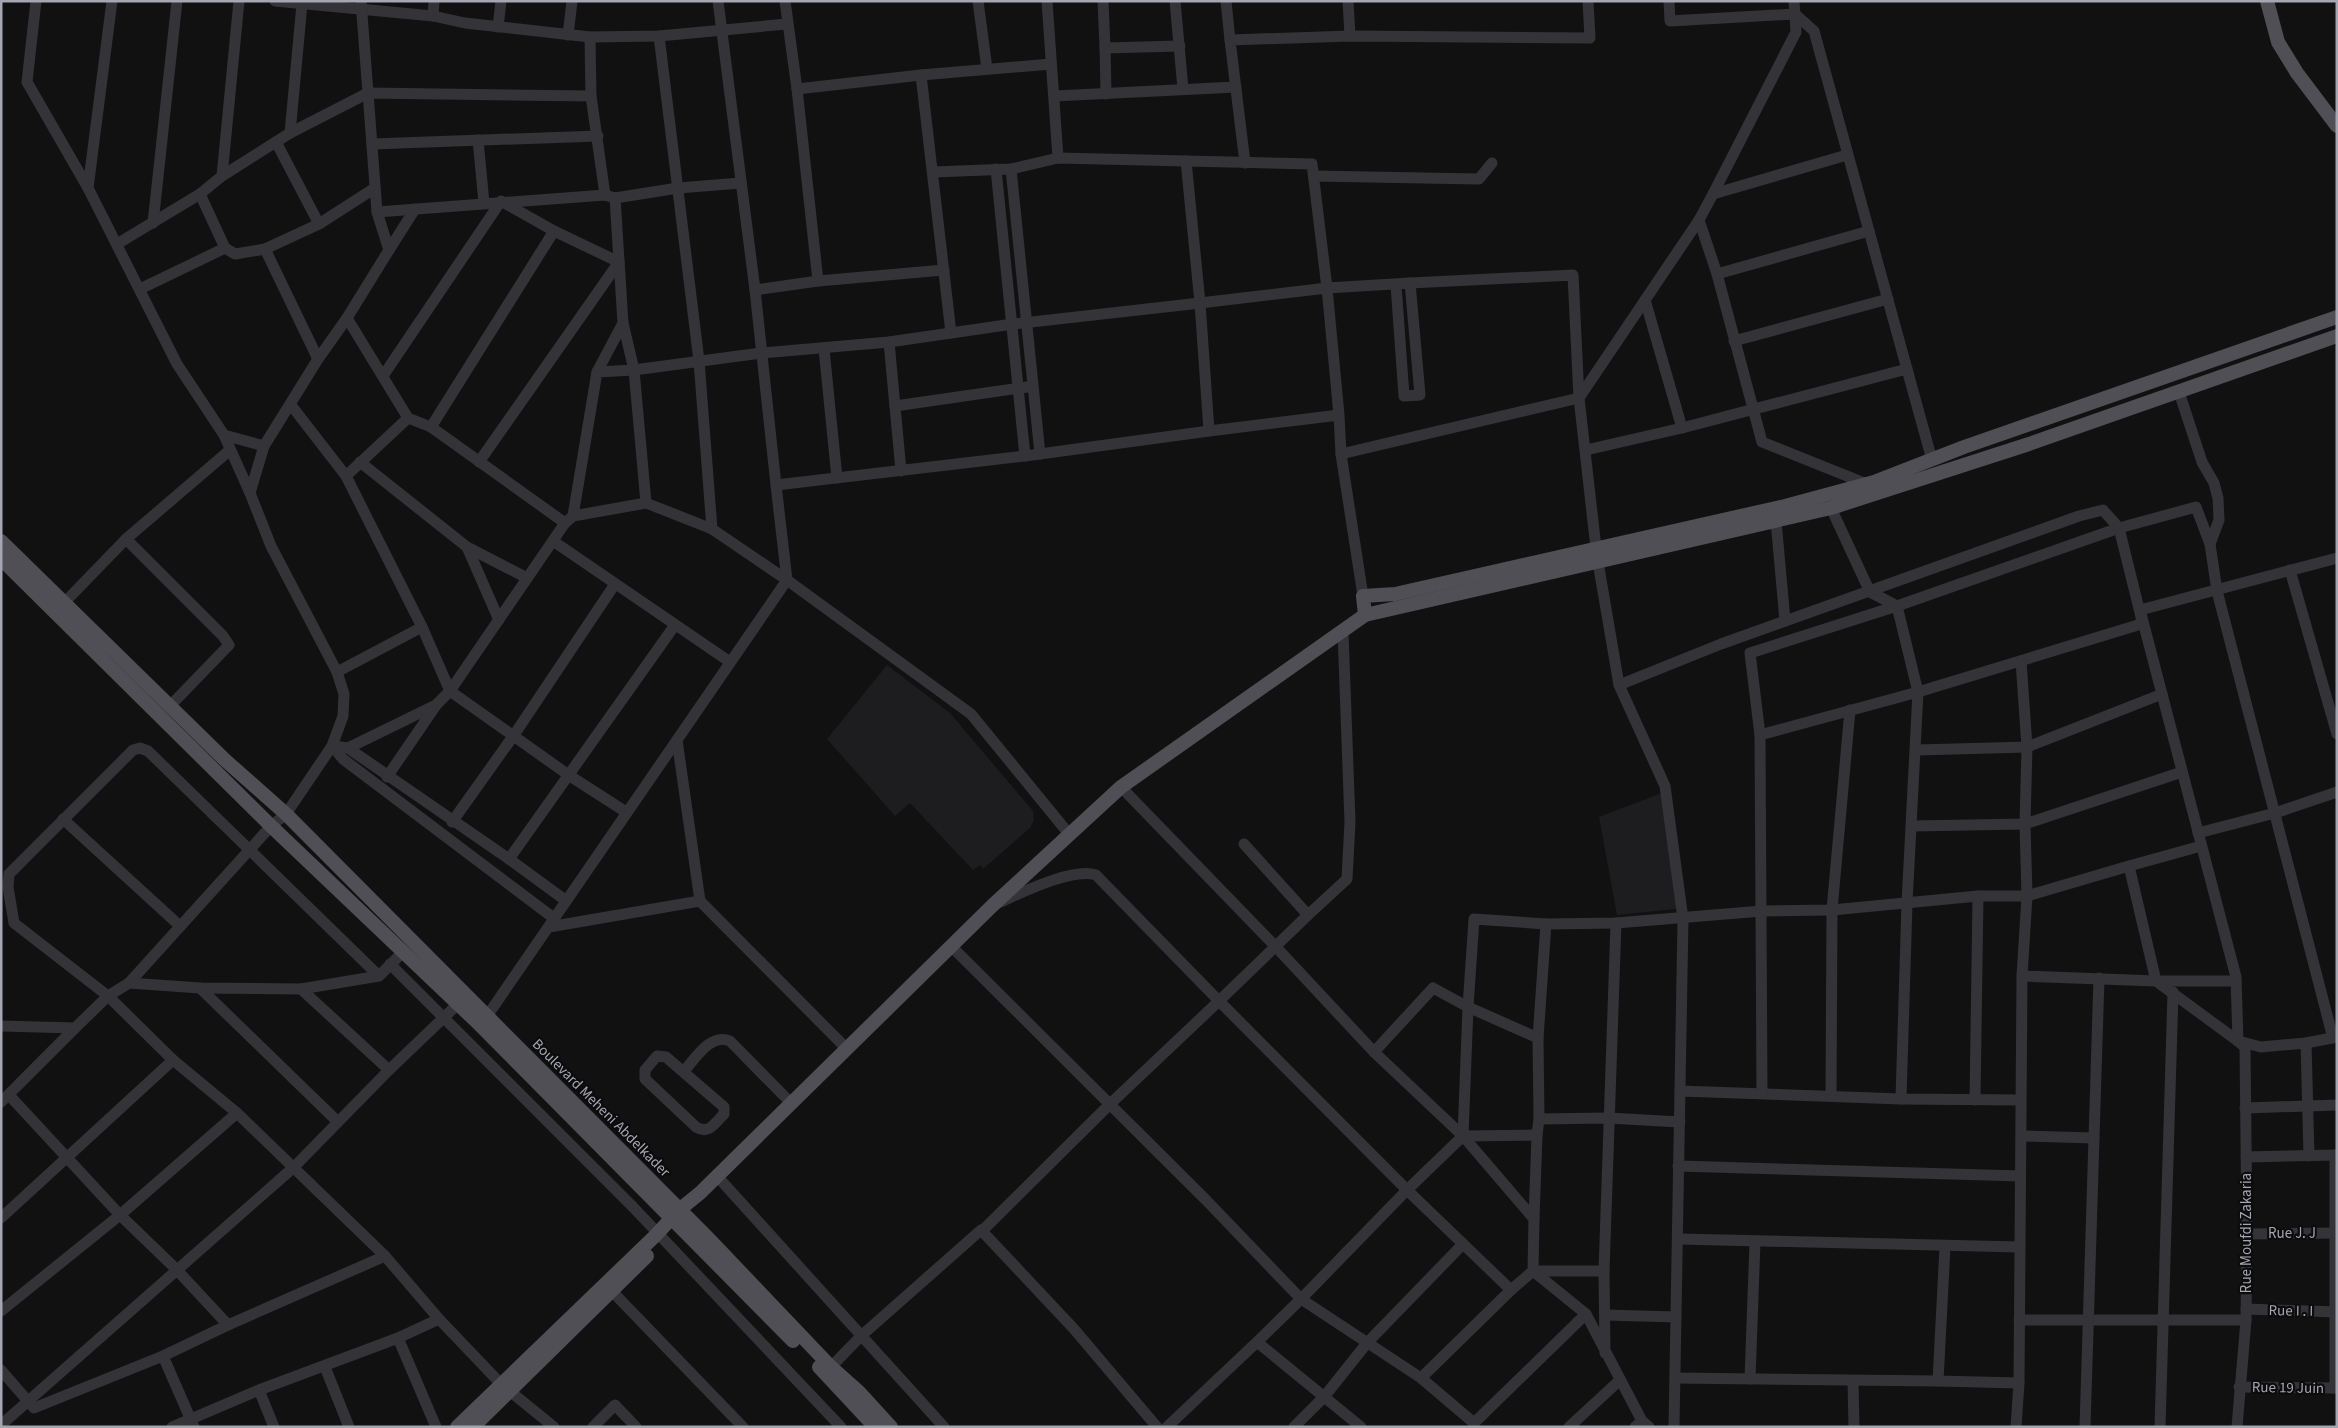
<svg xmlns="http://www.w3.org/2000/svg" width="2338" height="1428" font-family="'Source Sans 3',sans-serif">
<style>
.built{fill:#1d1d1f}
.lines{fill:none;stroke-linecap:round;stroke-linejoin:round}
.minor{stroke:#343438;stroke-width:11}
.major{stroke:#4f4f55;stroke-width:14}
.labels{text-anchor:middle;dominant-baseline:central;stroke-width:4.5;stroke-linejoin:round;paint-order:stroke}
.street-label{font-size:15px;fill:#a4a6b1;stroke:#0c0c0d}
</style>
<rect width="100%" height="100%" fill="#111112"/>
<g class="built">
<path d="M887 665 950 713 1033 811 1034 820 1030 828 983 869 980 865 973 870 910 803 895 816 827 739Z"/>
<path d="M1662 793 1685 908 1617 915 1599 817Z"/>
</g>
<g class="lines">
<g class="minor">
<path d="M36 1 27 82 88 188"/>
<path d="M275 1 433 16 465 23 590 37 659 36 787 24"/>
<path d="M718 1 755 290 776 485"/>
<path d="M785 1 797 89 818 281 944 270"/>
<path d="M978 1 987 69"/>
<path d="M1047 1 1058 158"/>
<path d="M1103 1 1105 48 1180 46"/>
<path d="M1175 1 1183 89"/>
<path d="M1226 1 1230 40"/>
<path d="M1348 1 1350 36"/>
<path d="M1669 1 1670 21 1795 14 1814 31 1932 460"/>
<path d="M433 16 434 1"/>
<path d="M498 27 501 1"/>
<path d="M568 35 572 1"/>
<path d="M659 36 699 361 712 529"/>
<path d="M590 37 591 96 605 195"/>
<path d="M1105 48 1106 94"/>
<path d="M921 75 951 333"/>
<path d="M797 89 921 75 1051 64"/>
<path d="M591 96 368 93 377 212 605 195 615 198 678 188 741 183"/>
<path d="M1055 96 1236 87"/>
<path d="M290 133 302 4"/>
<path d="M478 140 484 203"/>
<path d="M276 142 319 224"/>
<path d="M372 144 598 136"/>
<path d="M1245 163 1230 40 1350 36 1590 38 1588 1"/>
<path d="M996 169 1025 456"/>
<path d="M1011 169 1040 454"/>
<path d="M933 172 1011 169 1058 158 1312 164 1327 288 1410 283 1420 395 1404 396 1396 285"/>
<path d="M222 176 239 1"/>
<path d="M1314 176 1479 179 1492 163"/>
<path d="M200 194 225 248"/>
<path d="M1713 194 1847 155"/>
<path d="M615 198 623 323 634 370 646 503"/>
<path d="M377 212 389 250 415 209"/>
<path d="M1699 220 1717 274 1762 442 1867 484"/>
<path d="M153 223 177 1"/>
<path d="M117 244 200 194 222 176 290 133 368 93 361 1"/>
<path d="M265 249 318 359"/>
<path d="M1717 274 1869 231"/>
<path d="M1410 283 1573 275 1579 398 1596 548"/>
<path d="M140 289 225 248 235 254 265 249 319 224 375 188"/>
<path d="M755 290 818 281"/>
<path d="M1645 300 1682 428"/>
<path d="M347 318 408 418 431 427 565 523 573 516 646 503 712 529 787 580 971 714 1069 834"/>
<path d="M1734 341 1888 299"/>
<path d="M889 342 901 471"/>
<path d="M824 349 837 478"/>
<path d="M597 372 623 323"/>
<path d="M383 376 501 201 554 231 619 262 479 462"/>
<path d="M2179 392 2202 462 2214 483 2218 498 2219 520 2210 544"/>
<path d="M291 405 346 476 408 418"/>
<path d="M895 406 1027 387"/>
<path d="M1339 415 1209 431 1200 303 1327 288 1339 415 1341 454 1363 596"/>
<path d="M431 427 554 231"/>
<path d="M224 435 264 446 250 493"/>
<path d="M264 446 318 359 347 318 389 250"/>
<path d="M1586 450 1682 428 1907 369"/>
<path d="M1341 454 1579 398 1699 220 1713 194 1796 32 1794 1"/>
<path d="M360 462 467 547 527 578"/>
<path d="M346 476 422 627 450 691 570 776 626 812"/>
<path d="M1831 508 1870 592 1897 606 1918 692 1907 903 1901 1099"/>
<path d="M573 516 597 372 634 370 761 353 889 342 1013 324 1200 303 1186 161"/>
<path d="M1776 521 1785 621"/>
<path d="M126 539 223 636 229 645 170 706"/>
<path d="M553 541 730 662"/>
<path d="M467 547 499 620"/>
<path d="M1598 562 1619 685 1665 786 1683 919 1674 1427"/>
<path d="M2290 570 2337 734"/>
<path d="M64 603 126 539 230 450"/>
<path d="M337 672 422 627"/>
<path d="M1619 685 1721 644 2079 516 2103 510 2119 528 2142 621 2138 625 1918 692 1760 735"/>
<path d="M332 746 343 759 555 919"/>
<path d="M332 746 348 748 509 859 565 900"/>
<path d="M348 748 436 705"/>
<path d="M1917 750 2027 747 2162 694"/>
<path d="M387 777 437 704 450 691 565 523"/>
<path d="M1121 787 1276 947 1374 1052"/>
<path d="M63 819 180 926"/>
<path d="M452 822 514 735 615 584"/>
<path d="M1912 826 2025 824 2182 772"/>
<path d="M2198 833 2275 813 2337 792"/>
<path d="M509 859 675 625"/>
<path d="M2129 866 2201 846"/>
<path d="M700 901 847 1049"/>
<path d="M998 903C1021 893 1073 867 1096 875L1219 1001 1308 915 1244 844"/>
<path d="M1308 915 1347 879 1350 822 1343 632"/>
<path d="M549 927 700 901 677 740"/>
<path d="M951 946 1206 1200 1301 1299 1257 1342"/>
<path d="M390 964 633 1207 841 1427"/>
<path d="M379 976 148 751 140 748 133 750 9 874 8 887 14 923 108 996 173 1060 237 1113 385 1256 439 1319 501 1384 554 1427"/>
<path d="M2022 976 2156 981 2242 1044"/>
<path d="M129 983 200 988 301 989 379 976 403 952"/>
<path d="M200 988 338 1122"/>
<path d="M301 989 389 1070"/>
<path d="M483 1022 787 580 776 485 1025 456 1209 431"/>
<path d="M1 1026 75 1028 108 996 129 983 271 826 286 814 332 746 343 716 344 694 337 672 271 546 250 493 224 435 177 364 88 188 112 1"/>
<path d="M1538 1038 1546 924"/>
<path d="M2238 1041 2236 977 2140 610 2337 558"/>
<path d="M2238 1041 2261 1047 2306 1043 2337 1037"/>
<path d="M2306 1043 2309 1156"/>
<path d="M657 1056 666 1057 724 1107V1114C715 1123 709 1135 696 1127L645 1079V1070Z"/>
<path d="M684 1071C696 1058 710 1033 730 1041L791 1103"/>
<path d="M1680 1091 1901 1099 2020 1100"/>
<path d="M1762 1093 1760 735 1750 653 1897 606 2119 528 2196 507 2210 544 2217 591 2333 1038"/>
<path d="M9 1095 120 1215 176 1269 228 1325"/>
<path d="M1831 1096 1832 910 1850 710"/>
<path d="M1975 1100 1978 896"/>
<path d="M1 1102 75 1028"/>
<path d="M2245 1108 2337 1105"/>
<path d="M1539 1119 1608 1118 1680 1122"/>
<path d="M1463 1136 1534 1219 1533 1271 1511 1290 1407 1190Z"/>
<path d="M1463 1136 1468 1007 1538 1038 1539 1119 1537 1135"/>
<path d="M2021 1136 2094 1138"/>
<path d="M2335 1155V1388"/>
<path d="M2246 1157 2337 1155"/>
<path d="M1678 1166 2020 1176"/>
<path d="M717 1176 944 1427"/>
<path d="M1 1218 173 1060"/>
<path d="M1534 1219 1537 1135 1463 1136 1374 1052 1433 988 1468 1007 1474 919 1546 924 1616 923 1762 911 1832 910 1978 896H2027L2129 866 2156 981H2236"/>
<path d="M982 1231 1109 1105 1219 1001 1407 1190 1301 1299 1421 1378 1474 1423 1586 1314"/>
<path d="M2247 1234 2337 1233"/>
<path d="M1679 1239 2019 1247"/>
<path d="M1945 1247 1938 1381 2019 1383"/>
<path d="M1604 1271 1616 923"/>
<path d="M607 1286 743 1427"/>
<path d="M2246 1309 2337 1312"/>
<path d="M1 1311 120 1215 237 1113"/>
<path d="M1606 1315 1676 1317"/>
<path d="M2019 1320H2246"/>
<path d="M398 1338 436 1427"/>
<path d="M1605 1353 1604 1271H1533L1586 1314 1642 1421"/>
<path d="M163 1356 228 1325 385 1256"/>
<path d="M325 1367 349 1427"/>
<path d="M831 1367 861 1336 981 1230 1074 1329 1157 1427"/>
<path d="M1 1370 34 1408 163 1356 194 1427"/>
<path d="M1421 1378 1511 1290"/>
<path d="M1675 1378 1938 1381"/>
<path d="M1750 1379 1755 1242"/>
<path d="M1853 1381 1854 1427"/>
<path d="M2239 1387 2337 1388"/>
<path d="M259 1390 274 1427"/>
<path d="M1 1425 294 1167 389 1070 458 1004"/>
<path d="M172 1427 259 1390 398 1338 439 1319"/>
<path d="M593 1427 615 1405 636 1427"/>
<path d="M1167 1427 1257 1342 1361 1427"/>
<path d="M1294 1427 1324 1397 1367 1343 1463 1244"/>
<path d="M1569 1427 1620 1380"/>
<path d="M1635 1427 1642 1421 1649 1427"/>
<path d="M2016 1427 2019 1383 2022 976 2027 896 2025 824 2027 747 2021 661"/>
<path d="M2085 1427 2099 978"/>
<path d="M2160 1427 2173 992"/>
<path d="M2237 1427 2246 1320 2247 1234 2245 1047 2238 1041"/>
</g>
<g class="major">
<path d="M2267 1 2278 42 2297 73 2337 126"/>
<path d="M1 541 225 760 286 814 709 1239 831 1367 859 1392 891 1427"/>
<path d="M1 559 271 826 480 1025 793 1341"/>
<path d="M1365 615 1363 596 1395 594 1785 506 1874 482 1964 447 2337 317"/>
<path d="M819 1367 875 1427"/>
<path d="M457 1427 655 1236 679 1210 700 1193 993 905 1121 787 1365 615 1831 508 2029 444 2337 336"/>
<path d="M473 1427 647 1256"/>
</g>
</g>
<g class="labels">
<g class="street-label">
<text transform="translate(601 1108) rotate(45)">Boulevard Meheni Abdelkader</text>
<text transform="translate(2246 1233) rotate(-90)">Rue Moufdi Zakaria</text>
<text x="2292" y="1233">Rue J. J</text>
<text transform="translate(2291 1311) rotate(1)">Rue I . I</text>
<text transform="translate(2288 1388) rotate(1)">Rue 19 Juin</text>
</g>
</g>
<rect width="2338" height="1428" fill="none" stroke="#a4a6b1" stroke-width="5"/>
</svg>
